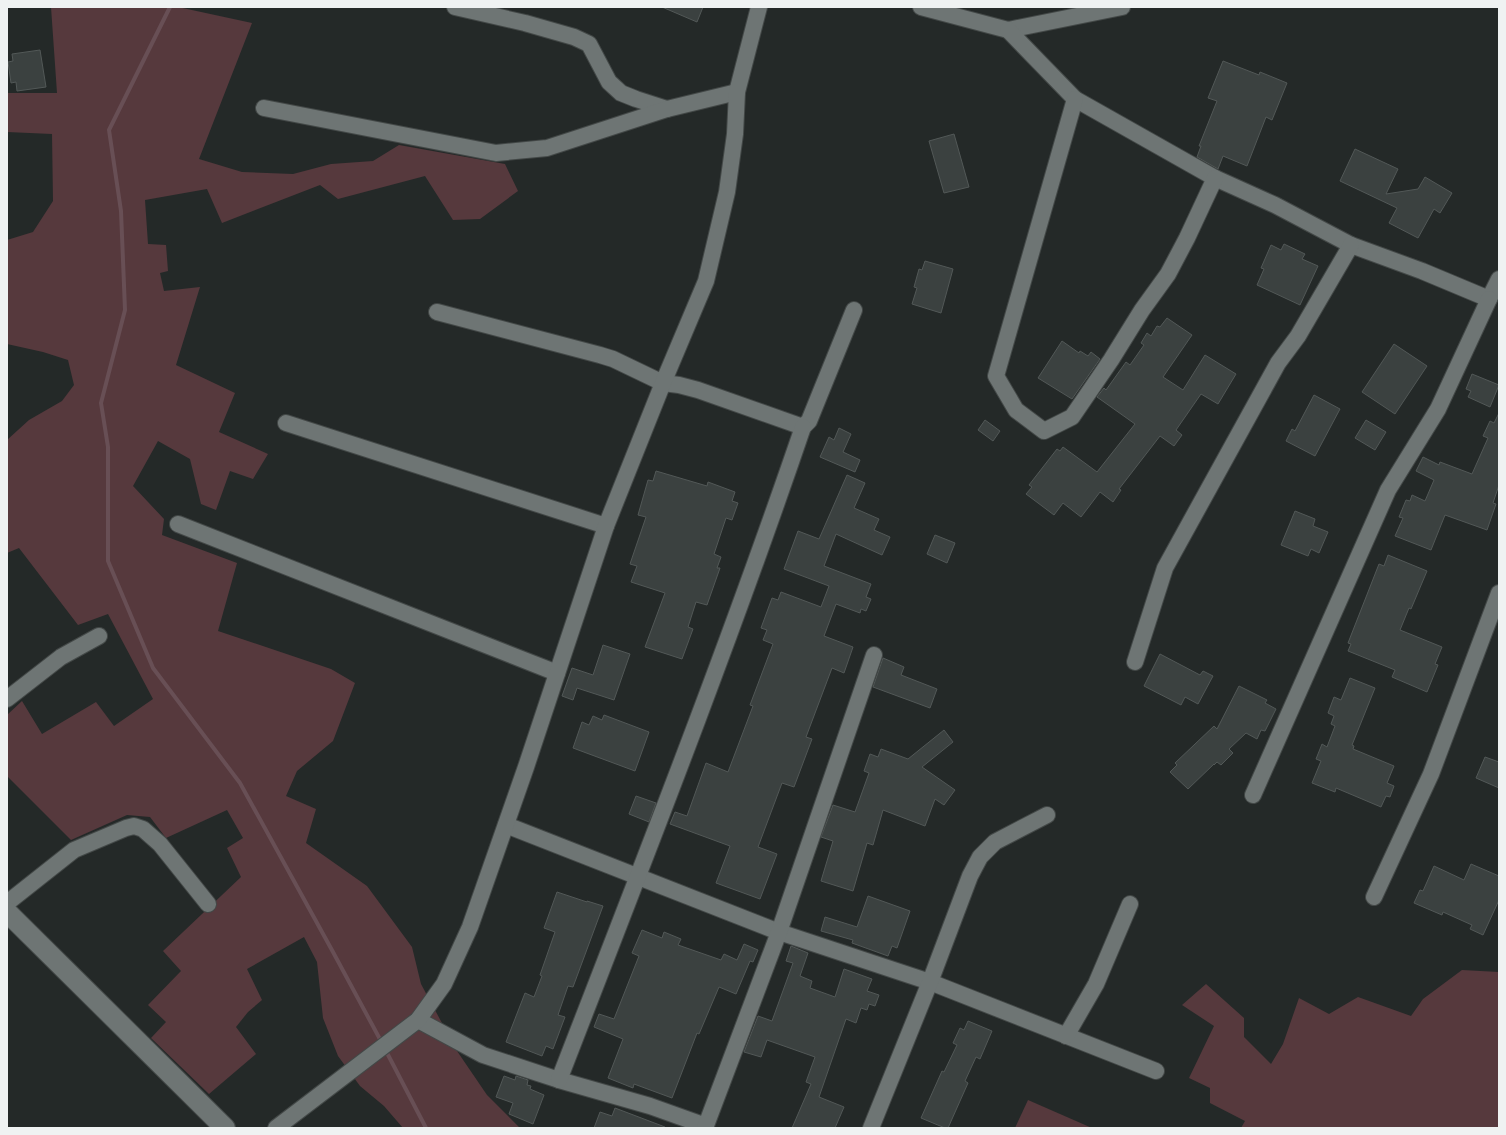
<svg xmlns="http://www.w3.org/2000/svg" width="1506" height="1135" font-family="'Roboto Condensed',sans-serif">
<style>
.green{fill:#56393d}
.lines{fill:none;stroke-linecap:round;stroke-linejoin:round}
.stream{stroke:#684f55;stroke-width:4}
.building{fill:#3b4140;stroke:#525857}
.minor-casing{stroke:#434847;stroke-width:18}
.tertiary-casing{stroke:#434847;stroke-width:22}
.minor{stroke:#6e7574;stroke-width:16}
.tertiary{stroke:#6e7574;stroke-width:20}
</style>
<rect width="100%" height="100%" fill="#242928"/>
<g class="green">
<path d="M51 7H178L252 23 199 159 242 172 293 174 331 164 373 161 399 145 505 164 518 191 480 219 453 220 425 176 338 199 320 185 222 223 207 189 145 200 148 244 166 245 168 271 160 273 164 291 200 287 176 365 235 393 219 432 268 454 253 479 230 471 216 510 201 504 190 459 158 441 133 486 164 519 162 535 237 563 218 631 331 669 355 683 333 741 297 771 286 796 316 809 306 843 367 886 412 947 421 984 457 1051 487 1095 520 1128H403L384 1106 360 1086 338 1056 323 1018 317 962 304 937 247 969 262 1000 248 1012 236 1027 256 1054 209 1094 151 1038 166 1022 148 1005 181 971 163 951 241 877 227 848 243 838 227 810 166 838 150 817 127 815 71 840 7 776V715L22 701 42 734 96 702 114 726 153 699 108 614 78 625 19 548 7 553V440L29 420 62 401 74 385 68 360 43 352 7 344V240L33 232 53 201 52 134 7 132V93H57Z"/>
<path d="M1462 970 1499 972V1128H1241L1245 1121 1210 1103V1088L1189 1078 1214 1026 1182 1005 1206 984 1244 1018V1037L1271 1064 1283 1044 1299 998 1329 1014 1358 997 1411 1016 1423 999Z"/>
<path d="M1028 1100 1092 1128H1015Z"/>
</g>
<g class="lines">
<g class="stream">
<path d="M170 7 109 130 121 211 125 310 101 403 108 447V561L153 668 240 783 333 952 382 1043"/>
<path d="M385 1049 426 1128"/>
</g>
</g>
<g class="building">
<path d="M662 7H703L697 22Z"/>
<path d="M40 50 46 87 17 91 16 82 11 83 8 62 13 61 12 54Z"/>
<path d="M1223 61 1259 75 1260 72 1287 83 1272 120 1266 117 1247 166 1223 156 1218 169 1197 157 1201 146H1199L1217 101 1208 98Z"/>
<path d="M954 134 969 187 944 193 929 141Z"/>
<path d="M1355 149 1398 169 1386 194 1418 189 1425 177 1452 193 1440 213 1434 209 1418 238 1389 223 1397 208 1340 181Z"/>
<path d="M1284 244 1305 254 1302 259 1318 266 1300 305 1257 285 1264 269 1261 268 1271 245 1281 250Z"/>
<path d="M925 261 953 269 941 313 912 304 917 288 914 287 919 269 922 270Z"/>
<path d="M1167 318 1192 335 1163 377 1183 390 1205 355 1236 374 1218 404 1201 394 1176 430 1182 435 1174 446 1160 436 1119 489 1121 490 1113 502 1100 492 1081 517 1063 503 1054 515 1026 494 1032 487 1029 485 1057 449 1060 451 1063 447 1097 472 1135 424 1097 397 1104 388 1106 390 1126 362 1130 365 1144 345 1141 343 1147 333 1151 336 1157 326 1160 327Z"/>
<path d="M1062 341 1079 353 1080 351 1088 356 1091 352 1100 359 1072 399 1038 378Z"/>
<path d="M1394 344 1427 366 1395 414 1362 392Z"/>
<path d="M1472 374 1499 385 1490 407 1468 397 1471 391 1466 389Z"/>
<path d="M1314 395 1340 409 1315 456 1286 441 1292 429 1295 431Z"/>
<path d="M1499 413V485L1493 503 1496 504 1487 530 1445 515 1431 550 1395 536 1403 518 1399 517 1406 500 1410 501 1412 495 1425 501 1434 480 1416 471 1423 457 1439 465 1440 462 1472 474 1488 438 1483 436 1490 421 1494 423Z"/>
<path d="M985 420 1000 431 993 441 978 430Z"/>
<path d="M1366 420 1386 432 1375 450 1355 438Z"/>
<path d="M839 428 851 434 843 452 860 460 855 472 820 457 829 437 834 440Z"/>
<path d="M656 471 707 486 708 482 735 492 732 501 738 503 732 520 726 518 714 554 721 557 717 568H720L707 605 696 602 688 627 693 629 682 659 645 647 665 593 631 582 637 566 630 564 646 517 638 515 648 480 653 481Z"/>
<path d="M847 475 865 483 854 508 879 519 874 530 890 537 882 555 836 534 824 566 871 584 866 597 871 599 866 611 861 609 860 613 836 604 824 636 853 647 844 673 832 668 806 737 812 739 794 787 782 783 758 847 777 854 760 899 716 883 730 846 670 824 675 812 687 816 706 763 728 772 753 706 750 705 773 644 763 640 767 630 761 628 772 598 778 600 781 592 821 607 829 586 784 569 798 531 819 539Z"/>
<path d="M1295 511 1315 519 1313 526 1328 532 1319 553 1311 549 1308 556 1281 545Z"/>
<path d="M935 535 955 543 947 563 927 554Z"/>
<path d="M1388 555 1427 571 1411 609 1409 608 1400 630 1442 647 1435 664 1438 665 1427 692 1392 677 1395 670 1348 651 1351 644 1348 643 1379 564 1384 566Z"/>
<path d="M603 645 630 654 614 700 577 688 573 700 562 696 572 668 593 675Z"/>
<path d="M1160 654 1200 675 1203 671 1213 676 1198 704 1185 697 1181 705 1144 686Z"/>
<path d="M883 658 904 667 901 675 937 689 930 708 873 687Z"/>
<path d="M1350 678 1375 688 1352 745 1354 746 1353 749 1394 766 1387 783 1394 786 1390 797 1386 796 1381 807 1336 788 1335 792 1312 783 1321 761 1316 759 1322 744 1327 747 1335 726 1331 724 1334 716 1328 713 1334 697 1341 700Z"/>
<path d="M1239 686 1267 700 1265 703 1276 709 1265 731 1261 730 1257 739 1246 733 1229 749 1233 753 1221 765 1217 762 1214 765V764L1188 789 1170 772 1177 765 1175 763 1214 726 1217 729Z"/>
<path d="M604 715 649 732 635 771 573 748 582 722 589 725 593 716 602 720Z"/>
<path d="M944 730 953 742 922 767 955 790 944 805 935 799 925 826 883 810 873 845 867 843 853 891 821 881 833 841 821 837 833 805 855 812 869 773 864 771 870 754 878 757 881 749 908 759Z"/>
<path d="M1485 757 1499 762V788L1476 778Z"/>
<path d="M636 796 656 803 649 822 629 814Z"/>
<path d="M1471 864 1499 876V900L1483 935 1470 929 1472 925 1443 912 1442 915 1414 903 1420 890 1423 891 1434 866 1464 880Z"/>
<path d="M557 892 587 902V901L603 906 573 987 568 986 558 1015 565 1017 553 1049 546 1046 542 1056 506 1042 525 993 534 997 542 976 540 975 555 932 544 928Z"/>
<path d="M868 896 910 911 897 948 892 946 888 956 852 943 853 940 821 931 825 917 857 927Z"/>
<path d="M642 930 662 938 664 932 681 939 678 945 721 960 724 954 737 960 744 944 758 950 753 962 750 961 736 994 719 987 699 1034 697 1033 672 1098 634 1084 633 1088 608 1078 623 1039 594 1027 599 1014 614 1019 639 956 632 953Z"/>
<path d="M791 946 808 953 800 976 812 981 810 988 835 997 844 969 872 979 867 991 879 995 875 1006 869 1004 867 1010 861 1008 856 1023 846 1019 819 1097 844 1107 835 1128H792L811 1084 806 1082 815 1057 767 1040 761 1057 744 1052 758 1016 772 1021 793 963 786 961Z"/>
<path d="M968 1021 992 1031 980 1059 976 1057 965 1081 968 1083 948 1128H945L921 1118 942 1071 944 1072 957 1045 953 1043 960 1028 964 1030Z"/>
<path d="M504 1076 515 1080 516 1076 528 1080 527 1085 531 1086 530 1089 544 1095 533 1124 509 1114 513 1103 496 1097Z"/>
<path d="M615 1108 665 1127V1128H594L600 1112 612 1116Z"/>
</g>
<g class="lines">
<g class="minor-casing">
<g id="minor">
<path d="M455 7 525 23 574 37 589 44 609 82 621 93 636 99 667 109"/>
<path d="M921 7 1008 30 1122 7"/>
<path d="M1008 30 1075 99 1215 178 1275 205 1351 245 1422 271 1489 299 1499 279"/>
<path d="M1075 99 996 376 1016 410 1044 431 1072 417 1111 360 1142 310 1168 274 1187 238 1215 178"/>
<path d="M264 108 496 153 547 148 667 109 737 92"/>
<path d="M437 312 600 355 613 359 663 383 679 385 698 390 803 427 809 421 854 310"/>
<path d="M286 423 606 526"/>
<path d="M178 524 557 673"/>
<path d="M1135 662 1165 568 1278 363 1298 336 1351 245"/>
<path d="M7 699 61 657 99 636"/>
<path d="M1253 795 1388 490 1438 409 1489 299"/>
<path d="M506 825 779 932 930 982 1156 1071"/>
<path d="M1374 897 1431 774 1499 593"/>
<path d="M7 903 74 850 126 828 134 826 143 829 160 844 208 904"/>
<path d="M418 1020 483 1055 559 1080 650 1106 706 1126"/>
<path d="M1066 1036 1096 984 1130 904"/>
<path d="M559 1080C643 863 728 647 803 427"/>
<path d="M276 1128 418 1020 444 984 470 927 526 767 606 526 663 383 706 281 727 192 735 134 737 92 759 7"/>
<path d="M705 1128 779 932 874 655"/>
<path d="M871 1128 930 982 970 876 980 857 995 842 1047 815"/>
</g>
</g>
<g class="tertiary-casing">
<path id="tertiary" d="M7 912 225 1128"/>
</g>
<use href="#minor" class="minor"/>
<use href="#tertiary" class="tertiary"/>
</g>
<rect width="1506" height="1135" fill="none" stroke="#eff2f2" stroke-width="16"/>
</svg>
